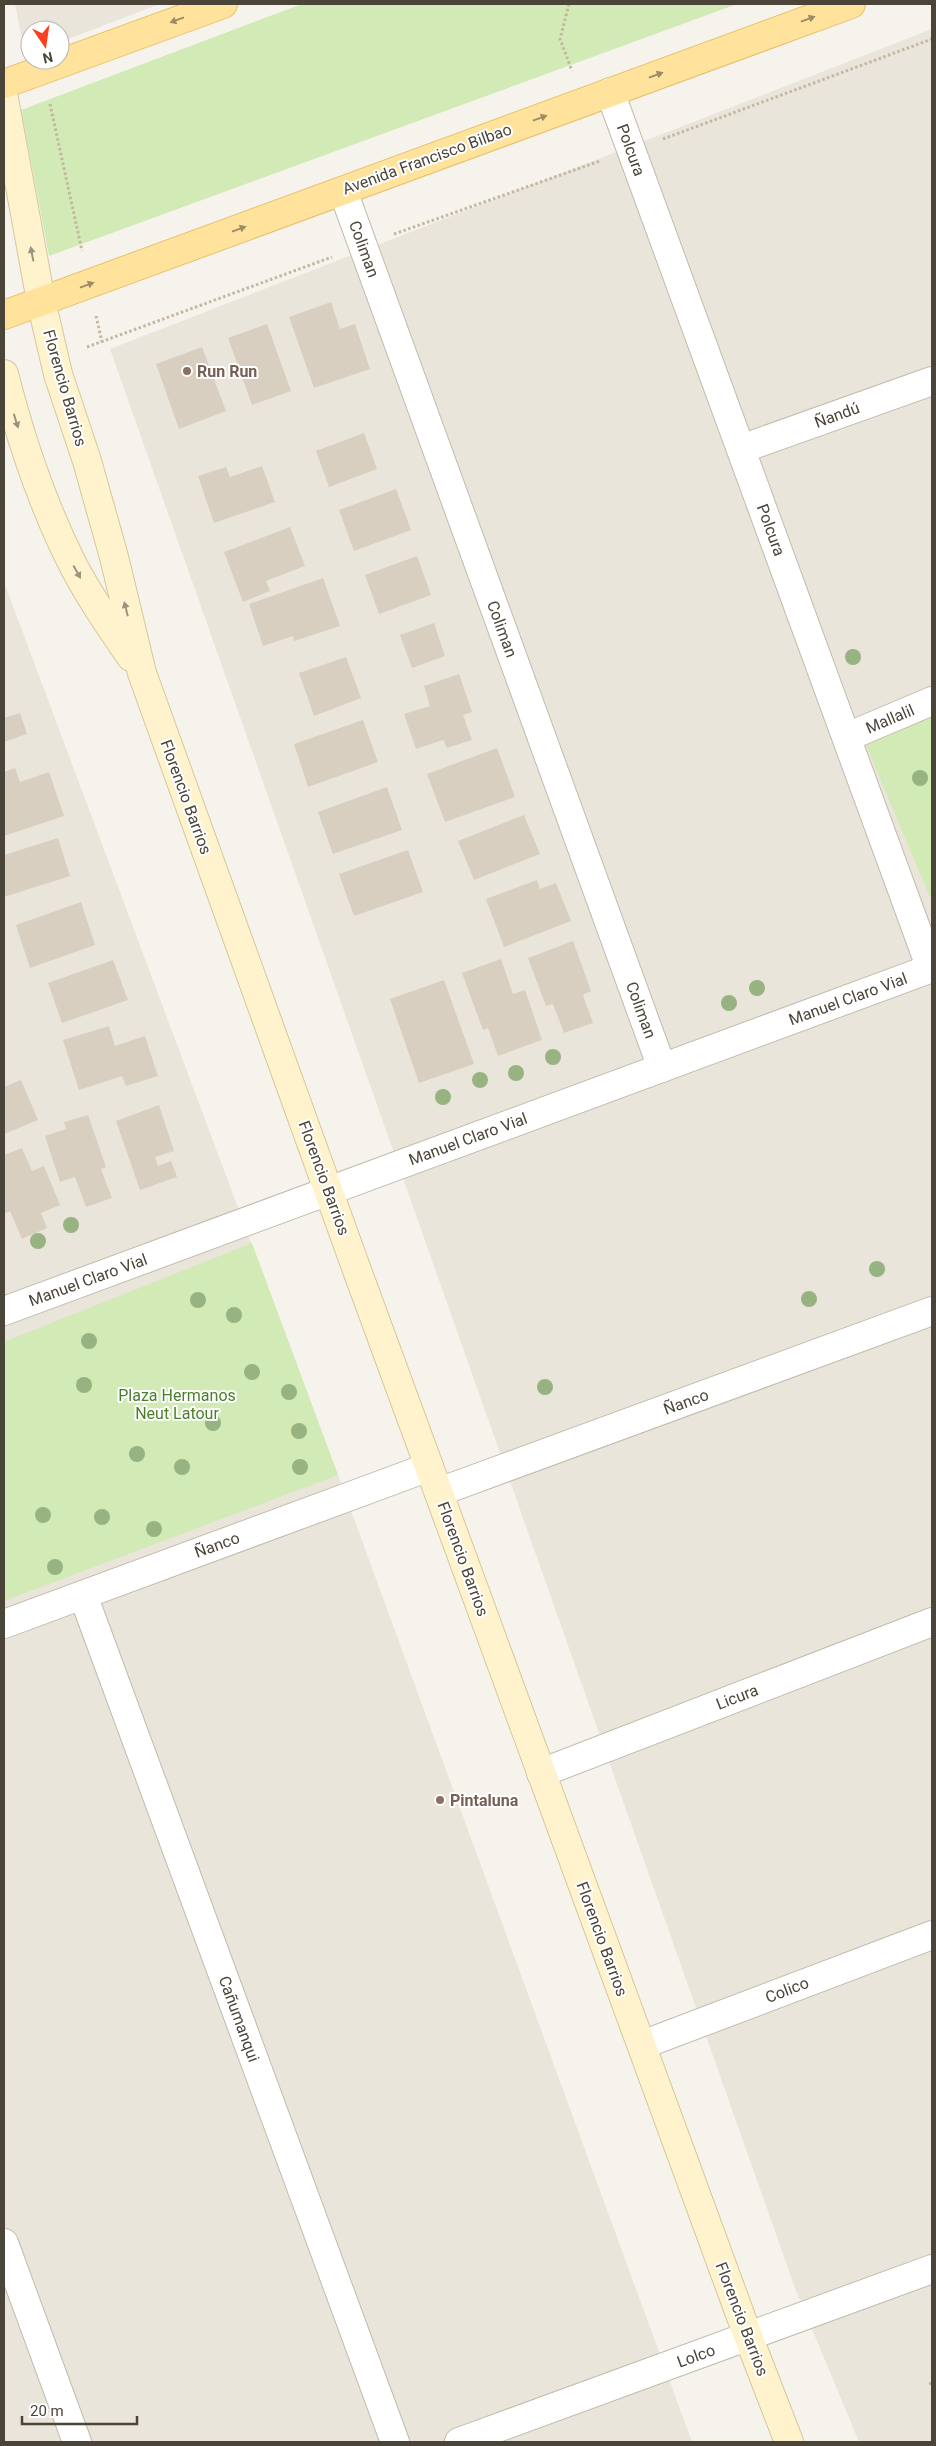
<svg xmlns="http://www.w3.org/2000/svg" width="936" height="2446" font-family="Roboto,sans-serif">
<style>
.residential{fill:#eae5da}
.green{fill:#d2eab5}
.building{fill:#d8cfc1}
.lines{fill:none;stroke-linecap:round;stroke-linejoin:round}
.minor-casing{stroke:#c2bbae;stroke-width:30}
.secondary-casing{stroke:#d6c79b;stroke-width:30}
.primary-casing{stroke:#e6c16a;stroke-width:30}
.path{stroke:#c4b79f;stroke-width:3;stroke-dasharray:2.5 2.5;stroke-linecap:butt}
.minor{stroke:#fff;stroke-width:28}
.secondary{stroke:#fff3cd;stroke-width:28}
.primary{stroke:#ffe39c;stroke-width:28}
.tree{fill:#97b381}
.oneway{fill:#9c8c66}
.oneway2{fill:#9c937c}
.education-dot{fill:#8d6e63;stroke:#fff;stroke-width:2}
.labels{text-anchor:middle;dominant-baseline:central;stroke-width:4;stroke-linejoin:round;paint-order:stroke}
.street-label{font-size:16px;fill:#4b4439;stroke:#fff}
.education-label{font-size:16px;font-weight:bold;fill:#785e54;stroke:#fff;text-anchor:start}
.park-label{font-size:16px;fill:#4a7f2a;stroke:#fff}
</style>
<rect width="100%" height="100%" fill="#f6f3ec"/>
<g class="residential">
<path d="M15 4H160L60 42V30H30V53L25 55Z"/>
<path d="M932 29V2442H859L795 2288 110 349Z"/>
<path d="M4 582 338 1475 692 2442H4Z"/>
</g>
<g class="green">
<path d="M302 4H737L49 256 21 110Z"/>
<path d="M932 715V902L866 745Z"/>
<path d="M252 1243 338 1475 4 1601V1342Z"/>
</g>
<g class="building">
<path d="M331 302 340 329 355 324 370 369 314 388 289 317Z"/>
<path d="M267 324 291 391 252 405 228 338Z"/>
<path d="M202 347 226 411 179 429 156 364Z"/>
<path d="M364 433 377 469 329 487 316 451Z"/>
<path d="M262 466 275 502 214 523 198 476 226 467 230 477Z"/>
<path d="M396 489 411 530 354 551 339 510Z"/>
<path d="M290 527 305 566 266 581 270 591 243 602 224 552Z"/>
<path d="M417 556 431 595 379 614 365 575Z"/>
<path d="M323 578 340 626 294 641 293 636 263 646 249 604Z"/>
<path d="M434 623 445 656 412 668 400 635Z"/>
<path d="M346 657 361 698 314 716 299 673Z"/>
<path d="M459 674 472 712 463 715 472 740 447 748 443 740 416 749 404 714 430 706 424 686Z"/>
<path d="M20 713 27 734 4 742V718Z"/>
<path d="M363 720 378 762 308 787 294 744Z"/>
<path d="M497 748 515 797 445 822 427 774Z"/>
<path d="M15 768 20 782 49 772 64 816 4 836V772Z"/>
<path d="M387 787 402 830 333 854 318 812Z"/>
<path d="M524 815 540 854 474 880 458 841Z"/>
<path d="M58 838 70 876 4 897V855Z"/>
<path d="M408 850 423 892 354 916 339 874Z"/>
<path d="M537 880 540 889 556 883 571 921 504 947 486 899Z"/>
<path d="M81 902 95 945 30 968 16 925Z"/>
<path d="M573 941 591 991 583 995 593 1023 564 1033 553 1004 546 1006 528 958Z"/>
<path d="M501 959 513 994 525 990 542 1040 498 1056 488 1028 483 1030 462 973Z"/>
<path d="M113 960 128 1000 62 1023 48 983Z"/>
<path d="M444 980 474 1064 419 1083 390 999Z"/>
<path d="M109 1026 115 1046 145 1036 158 1076 126 1086 122 1076 79 1090 63 1040Z"/>
<path d="M21 1080 38 1120 4 1134V1087Z"/>
<path d="M159 1105 174 1151 155 1157 158 1166 171 1161 177 1177 140 1190 116 1121Z"/>
<path d="M88 1115 106 1167 101 1169 112 1198 86 1207 75 1177 60 1182 45 1136 66 1129 64 1122Z"/>
<path d="M22 1148 32 1171 44 1166 60 1205 41 1213 47 1228 22 1239 10 1211 4 1214V1155Z"/>
</g>
<g class="lines">
<g class="minor-casing">
<g id="minor">
<path d="M610 92 931 969"/>
<path d="M343 191 662 1068"/>
<path d="M741 449 932 381"/>
<path d="M847 737 932 701"/>
<path d="M4 1311 932 968"/>
<path d="M439 1492 932 1311"/>
<path d="M83 1595 395 2442"/>
<path d="M4 1624 429 1467"/>
<path d="M541 1773 932 1622"/>
<path d="M642 2045 932 1935"/>
<path d="M4 2243 77 2442"/>
<path d="M459 2442 932 2269"/>
</g>
</g>
<g class="secondary-casing">
<g id="secondary">
<path d="M4 99 41 301 58 374 87 461 114 557 142 673 354 1262 748 2336 789 2442"/>
<path d="M4 374C21 441 43 506 74 567 91 599 111 628 131 657"/>
</g>
</g>
<g class="primary-casing">
<g id="primary">
<path d="M4 84 223 4"/>
<path d="M4 315 851 4"/>
</g>
</g>
<g class="path">
<path d="M569 4 560 39 572 71"/>
<path d="M28 30 30 38"/>
<path d="M50 104 82 251"/>
<path d="M663 139 932 39"/>
<path d="M394 234 600 161"/>
<path d="M96 316 102 342"/>
<path d="M87 347 332 257"/>
<path d="M929 2384 932 2383"/>
</g>
<use href="#minor" class="minor"/>
<use href="#secondary" class="secondary"/>
<use href="#primary" class="primary"/>
</g>
<g class="tree">
<circle cx="853" cy="657" r="8"/>
<circle cx="920" cy="778" r="8"/>
<circle cx="757" cy="988" r="8"/>
<circle cx="729" cy="1003" r="8"/>
<circle cx="553" cy="1057" r="8"/>
<circle cx="516" cy="1073" r="8"/>
<circle cx="480" cy="1080" r="8"/>
<circle cx="443" cy="1097" r="8"/>
<circle cx="71" cy="1225" r="8"/>
<circle cx="38" cy="1241" r="8"/>
<circle cx="877" cy="1269" r="8"/>
<circle cx="809" cy="1299" r="8"/>
<circle cx="198" cy="1300" r="8"/>
<circle cx="234" cy="1315" r="8"/>
<circle cx="89" cy="1341" r="8"/>
<circle cx="252" cy="1372" r="8"/>
<circle cx="84" cy="1385" r="8"/>
<circle cx="545" cy="1387" r="8"/>
<circle cx="289" cy="1392" r="8"/>
<circle cx="213" cy="1423" r="8"/>
<circle cx="299" cy="1431" r="8"/>
<circle cx="137" cy="1454" r="8"/>
<circle cx="182" cy="1467" r="8"/>
<circle cx="300" cy="1467" r="8"/>
<circle cx="43" cy="1515" r="8"/>
<circle cx="102" cy="1517" r="8"/>
<circle cx="154" cy="1529" r="8"/>
<circle cx="55" cy="1567" r="8"/>
</g>
<defs><path id="oneway-solid" d="M-6-.8H1V-3.2L6.5 0L1 3.2V.8H-6Z" transform="scale(1.25)"/></defs>
<g class="oneway">
<use href="#oneway-solid" transform="translate(808 19) rotate(-20)"/>
<use href="#oneway-solid" transform="translate(177 20) rotate(160)"/>
<use href="#oneway-solid" transform="translate(656 75) rotate(-20)"/>
<use href="#oneway-solid" transform="translate(540 118) rotate(-20)"/>
<use href="#oneway-solid" transform="translate(239 229) rotate(-20)"/>
<use href="#oneway-solid" transform="translate(87 285) rotate(-20)"/>
</g>
<g class="oneway2">
<use href="#oneway-solid" transform="translate(32 254) rotate(-101)"/>
<use href="#oneway-solid" transform="translate(16 421) rotate(73)"/>
<use href="#oneway-solid" transform="translate(77 572) rotate(61)"/>
<use href="#oneway-solid" transform="translate(126 609) rotate(-104)"/>
</g>
<g class="education-dot">
<circle cx="187" cy="371" r="5"/>
<circle cx="440" cy="1800" r="5"/>
</g>
<g class="labels">
<g class="street-label">
<text transform="translate(631 150) rotate(70)">Polcura</text>
<text transform="translate(427 159) rotate(-20)">Avenida Francisco Bilbao</text>
<text transform="translate(364 249) rotate(70)">Coliman</text>
<text transform="translate(65 388) rotate(74)">Florencio Barrios</text>
<text transform="translate(837 415) rotate(-20)">Ñandú</text>
<text transform="translate(771 530) rotate(70)">Polcura</text>
<text transform="translate(502 629) rotate(70)">Coliman</text>
<text transform="translate(890 719) rotate(-23)">Mallalil</text>
<text transform="translate(186 797) rotate(70)">Florencio Barrios</text>
<text transform="translate(848 999) rotate(-20)">Manuel Claro Vial</text>
<text transform="translate(641 1010) rotate(70)">Coliman</text>
<text transform="translate(468 1139) rotate(-20)">Manuel Claro Vial</text>
<text transform="translate(324 1178) rotate(70)">Florencio Barrios</text>
<text transform="translate(88 1280) rotate(-20)">Manuel Claro Vial</text>
<text transform="translate(686 1402) rotate(-20)">Ñanco</text>
<text transform="translate(217 1545) rotate(-20)">Ñanco</text>
<text transform="translate(463 1559) rotate(70)">Florencio Barrios</text>
<text transform="translate(737 1697) rotate(-21)">Licura</text>
<text transform="translate(602 1939) rotate(70)">Florencio Barrios</text>
<text transform="translate(787 1990) rotate(-21)">Colico</text>
<text transform="translate(239 2019) rotate(70)">Cañumanqui</text>
<text transform="translate(742 2319) rotate(69)">Florencio Barrios</text>
<text transform="translate(696 2356) rotate(-20)">Lolco</text>
</g>
<g class="education-label">
<text x="197" y="371">Run Run</text>
<text x="450" y="1800">Pintaluna</text>
</g>
<g class="park-label">
<text x="177" y="1395">Plaza Hermanos<tspan x="177" dy="18">Neut Latour</tspan></text>
</g>
</g>
<rect width="936" height="2446" fill="none" stroke="#4b4439" stroke-width="10"/>
<g transform="translate(45 45) rotate(167)"><circle r="24" fill="#ffffff" stroke="#b7b4b0"/>
<path d="M0-4L9 19L0 12L-9 19Z" fill="#fc3f1d"/>
<text y="-8" font-size="14" font-weight="bold" text-anchor="middle" fill="#4b4439">N</text>
</g>
<path d="M22 2416v8h115v-8" fill="none" stroke="#4b4439" stroke-width="2.5"/>
<text x="30" y="2416" font-size="15" fill="#4b4439" stroke="#ffffff" stroke-width="4" paint-order="stroke">20 m</text>
</svg>
